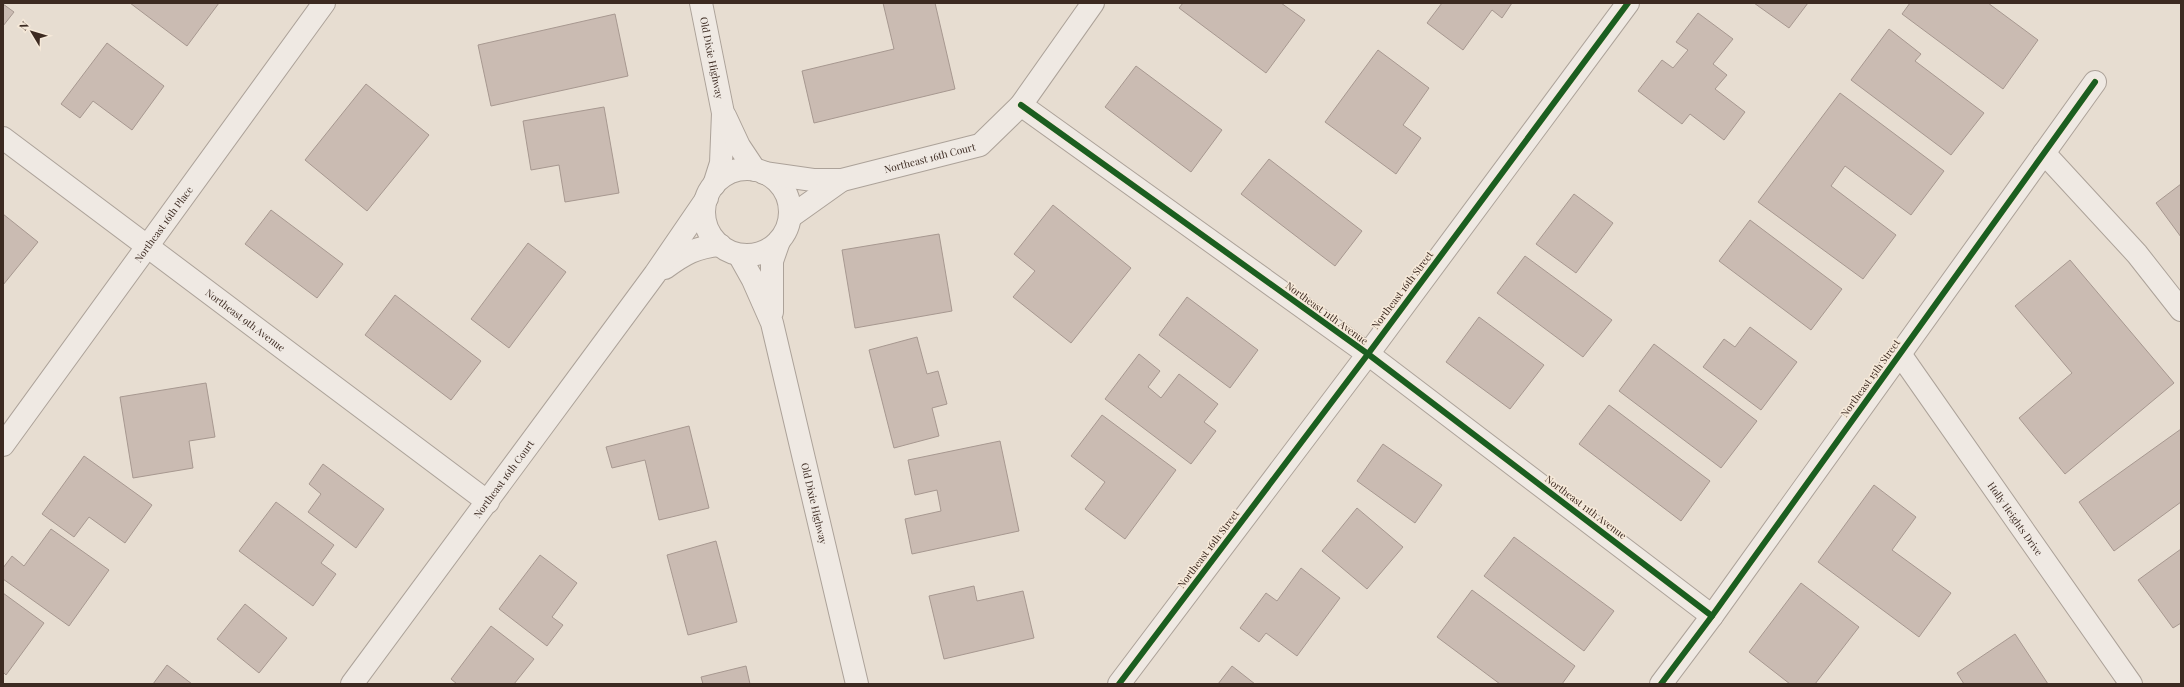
<svg xmlns="http://www.w3.org/2000/svg" width="2184" height="687" font-family="'Playfair Display',serif">
<style>
.building{fill:#cabbb2;stroke:#a79890}
.lines{fill:none;stroke-linecap:round;stroke-linejoin:round}
.minor-casing{stroke:#aca299;stroke-width:24}
.minor{stroke:#efe9e3;stroke-width:22}
.cycleway-casing{stroke:#f6e9d9;stroke-width:8}
.cycleway{stroke:#1b5e20;stroke-width:6}
.labels{text-anchor:middle;dominant-baseline:central;stroke-width:3;stroke-linejoin:round;paint-order:stroke}
.street-label{font-size:10px;fill:#3c2a21;stroke:#f6e9d9}
</style>
<rect width="100%" height="100%" fill="#e7ddd1"/>
<g class="building">
<path d="M130 3H219L187 46Z"/>
<path d="M883 3H935L955 89 814 123 802 71 894 49Z"/>
<path d="M1183 3H1281L1305 20 1266 73 1179 8Z"/>
<path d="M1442 3H1512L1502 18 1492 10 1463 50 1427 23Z"/>
<path d="M1754 3H1808L1789 28Z"/>
<path d="M1910 3H1988L2038 40 2003 89 1902 14Z"/>
<path d="M3 4 14 12 3 26Z"/>
<path d="M1698 13 1733 39 1713 64 1727 75 1715 89 1745 112 1724 140 1690 114 1682 124 1638 91 1662 60 1673 68 1688 50 1676 42Z"/>
<path d="M615 14 628 76 491 106 478 45Z"/>
<path d="M1889 29 1921 54 1915 61 1984 113 1951 155 1851 80Z"/>
<path d="M107 43 164 86 132 130 93 101 80 118 61 104Z"/>
<path d="M1378 50 1429 88 1403 125 1421 138 1396 174 1325 122Z"/>
<path d="M1136 66 1222 130 1191 172 1105 107Z"/>
<path d="M366 84 429 135 367 211 305 160Z"/>
<path d="M1840 93 1944 171 1911 215 1845 166 1831 186 1896 235 1863 279 1758 202Z"/>
<path d="M604 107 619 193 565 202 559 165 531 170 523 121Z"/>
<path d="M1269 159 1362 231 1335 266 1241 194Z"/>
<path d="M2181 184V237L2156 203Z"/>
<path d="M1574 194 1613 223 1576 273 1536 244Z"/>
<path d="M1053 205 1131 268 1071 343 1013 297 1035 271 1014 254Z"/>
<path d="M271 210 343 264 317 298 245 244Z"/>
<path d="M3 214 38 242 3 285Z"/>
<path d="M1750 220 1842 289 1811 330 1719 261Z"/>
<path d="M939 234 952 311 855 328 842 250Z"/>
<path d="M528 243 566 272 509 348 471 319Z"/>
<path d="M1525 256 1612 320 1583 357 1497 293Z"/>
<path d="M2070 260 2174 383 2065 474 2019 418 2072 373 2015 306Z"/>
<path d="M395 295 481 361 451 400 365 335Z"/>
<path d="M1187 297 1258 350 1230 388 1159 335Z"/>
<path d="M1479 317 1544 365 1510 409 1446 362Z"/>
<path d="M1750 327 1797 362 1761 410 1703 367 1724 339 1735 347Z"/>
<path d="M917 337 927 374 938 371 947 404 932 408 939 436 894 448 869 350Z"/>
<path d="M1654 344 1757 421 1721 468 1619 391Z"/>
<path d="M1139 354 1160 371 1148 387 1161 398 1179 374 1218 404 1204 422 1216 431 1191 464 1105 399Z"/>
<path d="M206 383 215 437 189 441 193 468 133 478 120 397Z"/>
<path d="M1609 405 1710 481 1681 521 1579 444Z"/>
<path d="M1102 415 1176 470 1125 539 1085 509 1105 482 1071 456Z"/>
<path d="M689 426 709 508 659 520 645 460 612 468 606 447Z"/>
<path d="M2181 429V502L2114 551 2079 502Z"/>
<path d="M1000 441 1019 531 912 554 905 519 941 511 937 490 915 495 908 460Z"/>
<path d="M1383 444 1442 485 1415 523 1357 481Z"/>
<path d="M84 456 152 505 125 543 89 517 74 537 42 514Z"/>
<path d="M323 464 384 509 356 548 308 512 321 494 309 484Z"/>
<path d="M1874 485 1916 517 1892 550 1951 593 1919 637 1818 562Z"/>
<path d="M276 502 334 545 321 563 336 574 313 606 239 551Z"/>
<path d="M1357 508 1403 547 1367 589 1322 551Z"/>
<path d="M51 529 109 570 69 626 3 579V568L12 556 24 566Z"/>
<path d="M1514 537 1614 611 1584 651 1484 576Z"/>
<path d="M716 541 737 622 688 635 667 555Z"/>
<path d="M2181 549V623L2173 628 2138 580Z"/>
<path d="M540 555 577 583 552 617 563 625 547 646 499 609Z"/>
<path d="M1301 568 1340 598 1297 656 1266 633 1259 642 1240 628 1266 593 1277 601Z"/>
<path d="M1801 583 1859 627 1815 684H1790L1749 652Z"/>
<path d="M974 586 977 601 1023 591 1034 638 944 659 929 596Z"/>
<path d="M1472 590 1575 666 1562 684H1500L1437 637Z"/>
<path d="M3 593 44 623 6 675 3 672Z"/>
<path d="M245 604 287 638 259 673 217 639Z"/>
<path d="M491 626 534 659 514 684H457L451 679Z"/>
<path d="M2015 634 2048 684H1964L1957 673Z"/>
<path d="M167 665 192 684H153Z"/>
<path d="M746 666 750 684H703L701 677Z"/>
<path d="M1232 666 1255 684H1218Z"/>
</g>
<g class="lines">
<g class="minor-casing">
<g id="minor">
<path id="s1" d="M701 3 723 113 721 163 714 185"/>
<path d="M1021 105 1368 354 1712 616"/>
<path d="M725 116 739 146 755 170"/>
<path id="s2" d="M3 138 488 502"/>
<path d="M2044 153 2137 254 2181 310"/>
<circle cx="747" cy="212" r="43"/>
<path id="s3" d="M764 173 813 180H842L980 145 1021 105 1093 3"/>
<path d="M790 217 842 180"/>
<path id="s4" d="M739 255 753 280 772 323 857 684"/>
<path d="M665 268C684 254 696 247 720 245"/>
<path d="M772 312V261L779 241"/>
<path id="s5" d="M1900 354 2131 684"/>
<path id="s6" d="M3 445 324 3"/>
<path id="s7" d="M352 684 655 274 707 198"/>
<path d="M1119 684 1368 354 1628 3"/>
<path d="M1661 684 1712 616 2095 82"/>
</g>
</g>
<use href="#minor" class="minor"/>
<g class="cycleway-casing">
<g id="cycleway">
<path d="M1021 105 1368 354 1712 616"/>
<path d="M1119 684 1368 354 1628 3"/>
<path d="M1661 684 1712 616 2095 82"/>
</g>
</g>
<use href="#cycleway" class="cycleway"/>
</g>
<g class="labels">
<g class="street-label">
<text stroke="none"><textPath href="#s1" startOffset="56">Old Dixie Highway</textPath></text>
<text stroke="none"><textPath href="#s3" startOffset="169">Northeast 16th Court</textPath></text>
<text stroke="none"><textPath href="#s6" startOffset="273">Northeast 16th Place</textPath></text>
<text transform="translate(1402 290) rotate(-53)">Northeast 16th Street</text>
<text transform="translate(1327 313) rotate(36)">Northeast 11th Avenue</text>
<text stroke="none"><textPath href="#s2" startOffset="303">Northeast 9th Avenue</textPath></text>
<text transform="translate(1870 378) rotate(-54)">Northeast 15th Street</text>
<text stroke="none"><textPath href="#s7" startOffset="255">Northeast 16th Court</textPath></text>
<text stroke="none"><textPath href="#s4" startOffset="261">Old Dixie Highway</textPath></text>
<text transform="translate(1586 507) rotate(37)">Northeast 11th Avenue</text>
<text stroke="none"><textPath href="#s5" startOffset="201">Holly Heights Drive</textPath></text>
<text transform="translate(1208 549) rotate(-53)">Northeast 16th Street</text>
</g>
</g>
<rect width="2184" height="687" fill="none" stroke="#3c2a21" stroke-width="8"/>
<g transform="translate(32 32) rotate(308)" stroke="#f6e9d9" stroke-width="3" paint-order="stroke">
<path d="M0-3L7 15L0 10L-7 15Z" fill="#3c2a21"/>
<text y="-6" font-size="11" font-weight="bold" text-anchor="middle" fill="#3c2a21">N</text>
</g>
</svg>
